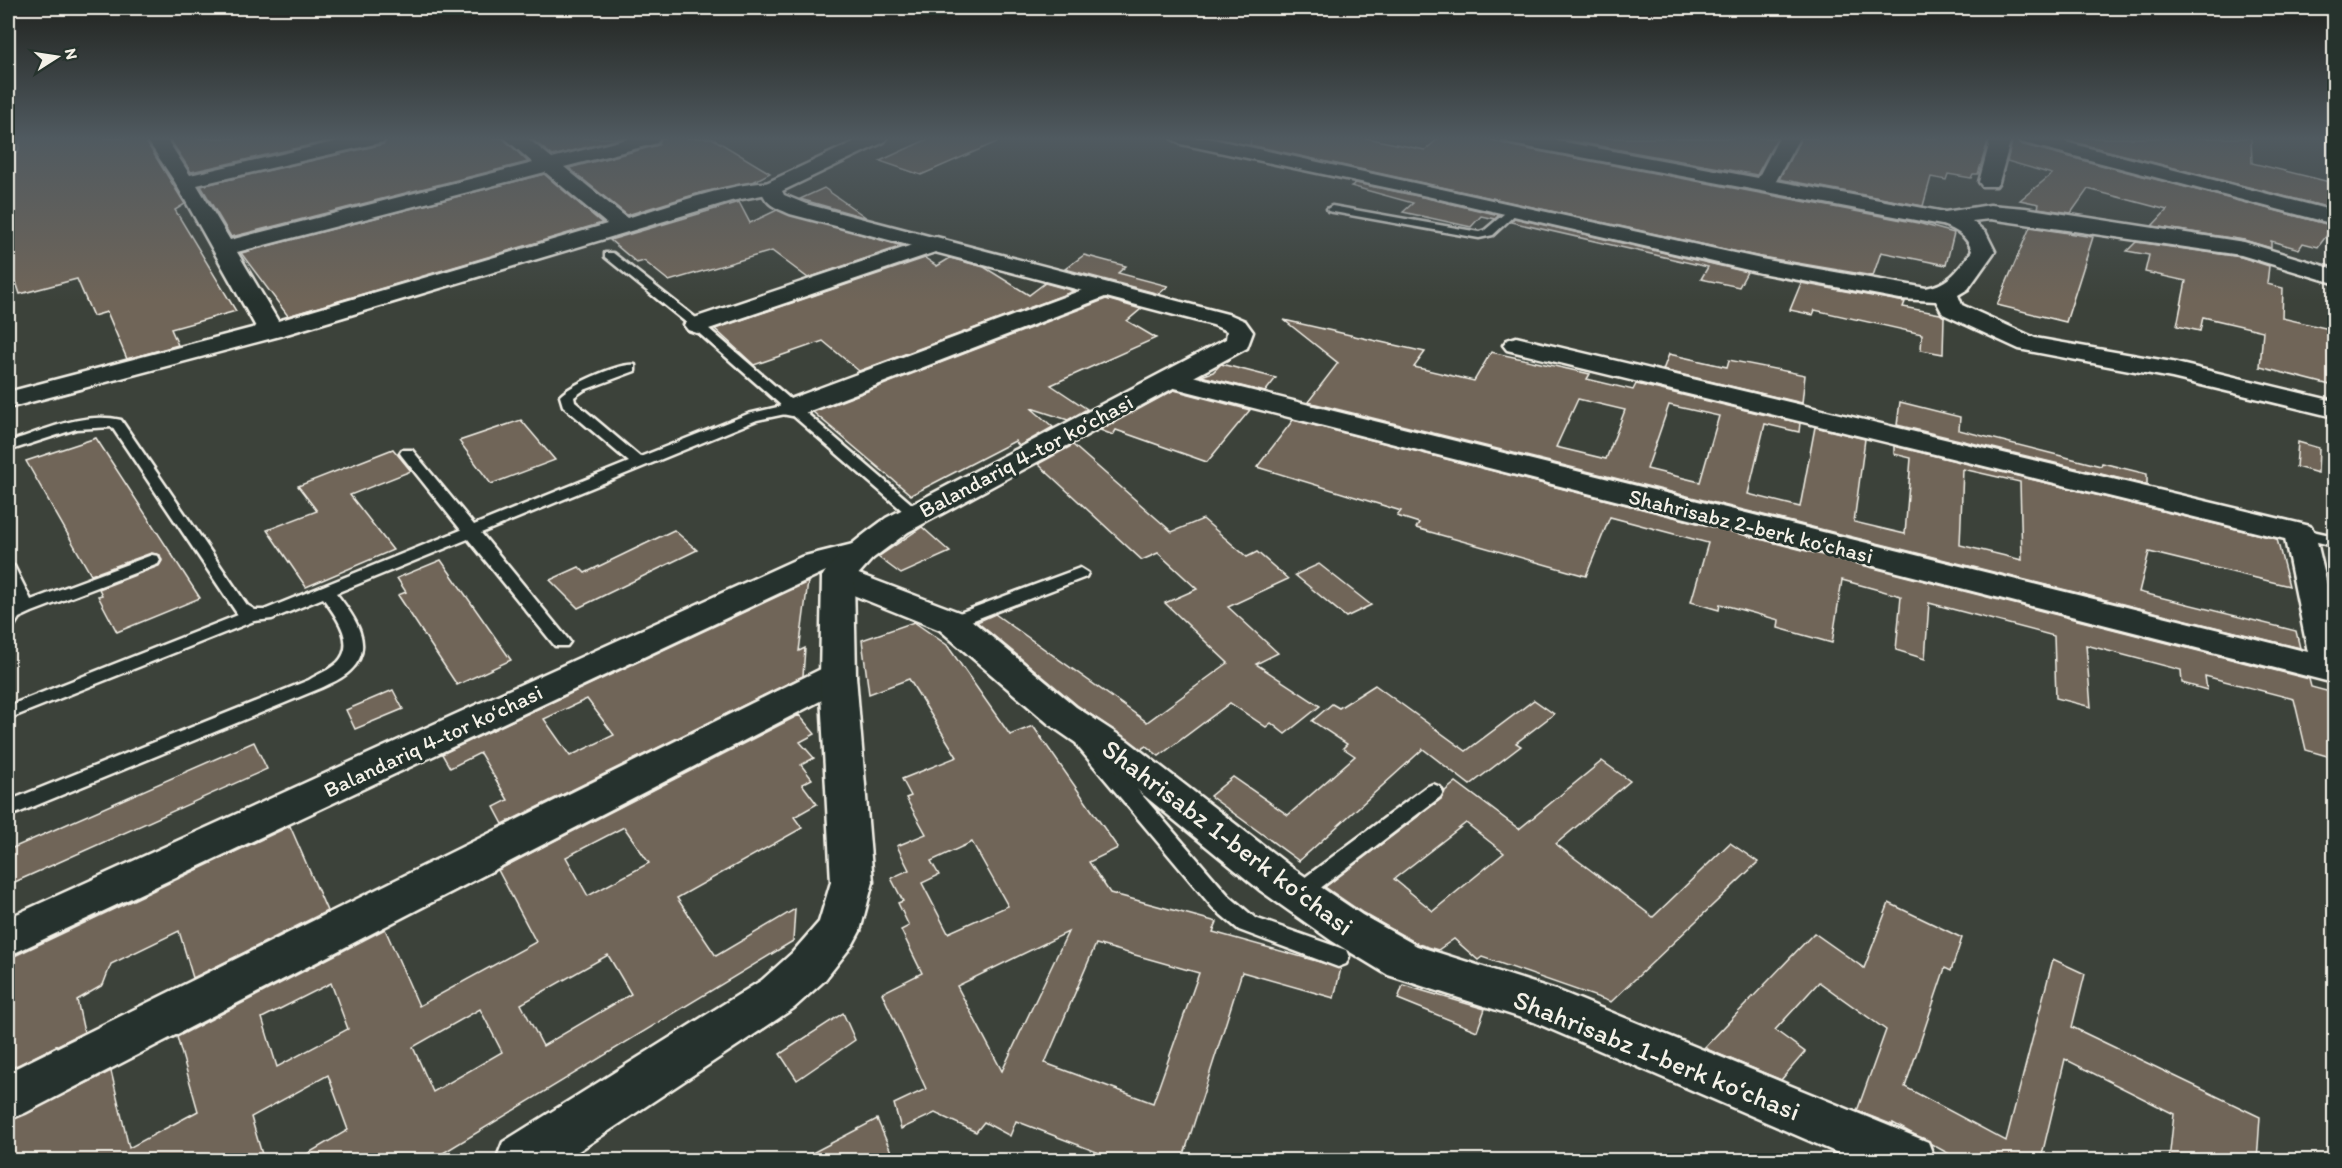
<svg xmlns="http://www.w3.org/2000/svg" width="2342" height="1168" font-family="Itim,sans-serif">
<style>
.building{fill:#706559;stroke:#f4f1e8;stroke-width:1.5;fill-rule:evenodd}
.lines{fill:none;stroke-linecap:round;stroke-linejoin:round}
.lane-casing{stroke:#f4f1e8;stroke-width:5}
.street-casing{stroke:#f4f1e8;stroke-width:5}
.secondary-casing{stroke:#f4f1e8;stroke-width:5}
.lane{fill:#26332d;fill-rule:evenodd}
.street{fill:#26332d;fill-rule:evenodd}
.secondary{fill:#26332d;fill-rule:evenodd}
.labels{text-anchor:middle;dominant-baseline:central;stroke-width:6;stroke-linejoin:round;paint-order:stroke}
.street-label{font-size:22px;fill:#f4f1e8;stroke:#26332d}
.near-street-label{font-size:27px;fill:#f4f1e8;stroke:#26332d}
</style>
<rect width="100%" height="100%" fill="#3c423a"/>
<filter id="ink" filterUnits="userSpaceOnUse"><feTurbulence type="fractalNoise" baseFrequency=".0167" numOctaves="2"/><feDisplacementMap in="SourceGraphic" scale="12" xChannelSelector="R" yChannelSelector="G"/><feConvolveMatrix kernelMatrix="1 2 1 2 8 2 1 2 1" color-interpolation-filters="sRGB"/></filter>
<g filter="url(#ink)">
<g class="building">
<path d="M21 138H144L185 204 175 210 236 311 171 329 178 345 127 359 107 312 93 316 77 279 20 294 16 282 8 284V152H18Z"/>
<path d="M169 138H342L191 172Z"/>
<path d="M388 138H503L528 162 231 237 201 186 384 144Z"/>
<path d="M530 138H623L553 156Z"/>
<path d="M661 138H712L770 173 753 182 703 192 627 215 569 168 658 145Z"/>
<path d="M930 138H1006L921 175 880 161Z"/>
<path d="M1251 138H1367L1425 150 1439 138H1486L1512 146 1918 223 1954 233 1946 265 1881 252 1873 276 1756 256 1250 145Z"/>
<path d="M1556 138H1777L1757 175Z"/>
<path d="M1801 138H1989L1978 174H1973L1971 178 1948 174 1946 180 1931 177 1923 206 1779 179Z"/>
<path d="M2013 138 2020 144 2334 226 2318 247 2303 243 2299 249 2271 241V248L2244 240 2152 226 2167 210 2088 189 2071 213 2038 208 2039 204 2020 200 2052 174 2007 161Z"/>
<path d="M2058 138H2251L2252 163 2334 183V209Z"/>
<path d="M544 174 602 223 288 316 241 253Z"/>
<path d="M1356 183 1427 198 1499 215 1495 219 1481 216 1471 227 1403 212 1413 203 1351 186Z"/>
<path d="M824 188 867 218 800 199Z"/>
<path d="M739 202 750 223 777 210 902 246 808 278 772 251 669 281 644 261 637 263 610 240Z"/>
<path d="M1514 218 1747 272 1739 287 1701 279 1708 267 1511 222Z"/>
<path d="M2030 227 2093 237 2066 322 1997 305Z"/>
<path d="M2136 242 2241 257 2269 266 2267 284 2283 288 2282 318 2334 330V386L2260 367 2263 331 2203 317 2200 331 2177 326 2186 281 2145 272 2149 255 2127 251Z"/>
<path d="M1084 255 1126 266 1118 273 1168 286 1159 294 1065 269Z"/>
<path d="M925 258 937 266 950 258 984 267 1029 295 1045 283 1074 291 859 371 823 341 754 365 715 329Z"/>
<path d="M1801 283 1905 302 1903 307 1940 314 1944 317 1943 354 1921 350 1922 334 1815 310 1813 315 1790 310Z"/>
<path d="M1106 299 1141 309 1127 321 1156 338 1051 385 1087 409 1068 420 1031 408 1053 427 1019 446 1015 441 911 495 813 412Z"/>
<path d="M1284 320 1425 352 1414 367 1474 381 1491 352 1590 374 1587 379 1633 390 1636 384 1800 423 1799 432 1765 424 1748 494 1800 507 1815 427 1865 439 1854 522 1905 534 1911 458 1894 454V446L2277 539 2289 586 2149 552 2139 592 2296 631 2300 648 1308 402 1338 363ZM1578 399 1625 410 1606 459 1556 447ZM1669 405 1719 416 1700 482 1647 469ZM1963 469 2020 482 2022 560 1960 545Z"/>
<path d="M1669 354 1727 367 1729 360 1805 375 1802 403 1663 370Z"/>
<path d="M1221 364 1276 378 1265 392 1201 376 1213 372Z"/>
<path d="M1174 390 1250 410 1207 462 1116 430 1113 435 1100 430Z"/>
<path d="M1900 402 1960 417 1959 430 2101 466 2102 463 2147 474V485L1897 425Z"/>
<path d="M521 420 555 460 491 484 459 441Z"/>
<path d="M1293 420 2309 679 2311 687 2334 693V758L2306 750 2294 699 2205 676 2207 690 2182 683 2181 670 2086 645 2091 707 2056 698 2054 636 1929 603 1925 659 1896 650 1901 596 1842 580 1832 643 1778 628 1779 620 1720 604 1719 610 1691 602 1708 543 1610 517 1586 576 1416 528 1419 523 1397 516 1401 511 1257 467Z"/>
<path d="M96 438 200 598 117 632 98 596 102 595 99 589 159 566 162 561 160 555 151 553 91 575 26 461Z"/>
<path d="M2298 442 2319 448 2318 473 2296 467Z"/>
<path d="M1073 445 1172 532 1203 519 1247 557 1257 552 1288 579 1228 607 1278 653 1256 664 1320 706 1285 734 1271 723 1266 727 1230 703 1159 756 1146 746 1141 749 1077 705 977 622 995 614 1147 722 1228 663 1165 603 1197 589 1158 553 1142 560 1038 464Z"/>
<path d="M393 449 411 471 350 495 393 550 306 587 267 530 317 511 298 486Z"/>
<path d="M922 527 950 552 901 574 878 557Z"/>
<path d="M674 530 697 550 578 608 550 580 579 567 585 573Z"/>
<path d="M441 560 511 660 457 685 398 595 406 592 397 578Z"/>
<path d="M1319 564 1371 605 1346 617 1295 575Z"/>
<path d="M808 582 799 651 805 648 803 676 503 824 494 807 508 800 480 753 450 768 442 754ZM587 699 614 735 570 756 544 719Z"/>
<path d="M914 622 947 645 1010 735 1033 726 1118 848 1089 862 1110 893 1217 922 1213 932 1341 968 1334 998 1242 972 1182 1161H1120L1016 1121 1010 1136 984 1122 976 1132 935 1113 901 1129 894 1104 926 1089 882 993 922 973 901 930 909 926 898 903 903 901 891 878 909 870 897 846 926 834 906 798 911 796 902 779 957 757 909 679 869 694 862 640ZM972 842 1008 906 948 933 922 883 939 875 931 861ZM1068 932 1002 1071 957 986ZM1096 944 1199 973 1153 1103 1045 1063Z"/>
<path d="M1375 685 1466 751 1534 700 1554 714 1516 743 1521 746 1470 785 1423 749 1299 861 1210 796 1233 777 1288 815 1355 756 1343 748 1347 744 1312 721 1332 704 1339 708Z"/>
<path d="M393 690 403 709 355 729 346 710Z"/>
<path d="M799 715 815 734 800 742 814 758 801 765 812 779 802 784 817 804 794 817 802 828 677 898 716 956 795 909 793 941 430 1161H295L348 1130 328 1075 251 1117 264 1161H8V1122L111 1071 129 1148 198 1111 177 1037 385 929 419 1006 536 942 498 870ZM624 827 649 863 588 896 566 857ZM608 955 631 994 543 1046 521 1004ZM331 983 348 1029 277 1067 262 1018ZM480 1009 502 1052 433 1092 413 1047Z"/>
<path d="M254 742 267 769 8 885V850Z"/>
<path d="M1602 761 1630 781 1556 844 1653 917 1730 843 1758 862 1611 1002 1482 957 1478 960 1454 939 1438 950 1418 944 1363 913 1325 887 1441 799 1445 791 1456 782 1519 829ZM1466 823 1504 853 1433 911 1394 879Z"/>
<path d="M290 826 327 911 193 978 179 931 111 964 103 985 77 1000 84 1032 8 1070V959Z"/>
<path d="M1889 903 1962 938 1951 971 1945 968 1905 1087 2006 1141 2053 959 2085 974 2072 1027 2260 1117 2257 1161H2169L2174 1114 2065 1059 2041 1159 2043 1161H1962L1893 1123V1125L1857 1111 1886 1030 1819 982 1775 1030 1805 1052 1781 1080 1704 1048 1814 933 1864 968Z"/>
<path d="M1403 985 1485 1009 1477 1031 1398 999Z"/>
<path d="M843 1013 855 1040 797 1080 780 1054Z"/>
<path d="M877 1119 895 1161H797Z"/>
</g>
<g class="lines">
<g class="lane-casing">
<g id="lane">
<path d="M1332 206 1479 232 1485 230 1511 208 1520 210 1493 235 1479 238 1328 211 1327 209Z"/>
<path d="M605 253H613L701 322 921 512 924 515 921 518H911L790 413 757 420 481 533 567 638 570 642 567 646H555L468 539 336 593C353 615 377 646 350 671 342 679 331 683 321 688L8 817V801L309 680C318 674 330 670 338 662 357 642 335 615 323 598L272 619 254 621 8 719V706L238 615 112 427 76 429 8 451V442C43 431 83 411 121 420L247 605 255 610H264L461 530 402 456 400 453 402 450H412L474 525 629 462 563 406 560 396C570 385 620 362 635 365V371L584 390 574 397 575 402 640 457 748 414 782 406 693 328 605 257Z"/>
<path d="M2299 528 2334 536V546L2293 536 2291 533Z"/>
<path d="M152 555 158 556 160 560 158 564 32 612 19 618 14 626 8 628V610L16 606 8 586V565L14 566 31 600Z"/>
<path d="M1080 568 1088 573 1086 577 958 626H946L943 622 946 618Z"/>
<path d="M1085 735 1092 737 1229 896 1255 918 1346 950 1349 957 1346 964 1338 967 1239 930 1213 908 1078 747 1076 742 1078 737Z"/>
<path d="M1433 784 1440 787 1443 792 1440 797 1306 899 1299 902 1292 899 1288 893 1292 887 1426 787Z"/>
</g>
</g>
<g class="street-casing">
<g id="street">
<path d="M146 138H166L190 175 351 138H386L383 142 197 185 230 240 533 163 505 138H527L552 158 631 138H659L657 143 564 167 627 218C660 208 749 176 778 184L781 188 778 192 731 201 280 336 8 408V392L256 327 175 182ZM545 172 607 224 278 321 237 252Z"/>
<path d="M1171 138H1208L1761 259 1926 288C1950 284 1959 269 1972 251 1967 236 1957 230 1942 225L1512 144 1502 138H1543L1758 178 1779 138H1799L1776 181 1945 212 1990 205 2025 208 2244 242 2334 269V283L2241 255 1990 219 1972 221 1986 233 1995 251 1968 289 1958 295 1962 305 2035 338 2172 362 2334 401V417L2172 378 2019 349 1943 314 1936 301 1900 299 1761 273 1427 196 1181 144Z"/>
<path d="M1991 138H2011L1999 182 1996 186H1982L1979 182Z"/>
<path d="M2018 138H2050L2334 211V224L2021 142Z"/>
<path d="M936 237 944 239 947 244 944 249 706 330 697 333 688 330 684 325 688 320Z"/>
<path d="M1101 283 1110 285 1113 290 1110 295 802 414 792 416 782 414 778 408 782 402Z"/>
<path d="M1516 337 2310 526 2315 533 2334 615V683L1163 385 1159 379 1163 373 1172 371 2308 652 2285 539 1507 350 1503 345 1507 340Z"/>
<path d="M861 542 872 545 877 552 872 559 840 567 964 614 1076 707 1128 741 1291 867 1362 915 1417 946 1559 991 1928 1142 1935 1160H1854L1534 1022 1388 975 1332 941 1261 891 1102 761 1050 725 940 630 826 584 822 577 826 571 8 956V918L801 557Z"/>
<path d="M838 664 851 667 856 676 851 685 25 1113 8 1120V1072L825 667Z"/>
</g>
</g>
<g class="secondary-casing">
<path id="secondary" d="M862 138H887L884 142 782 191 784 195 806 204 1231 315 1245 321 1253 332 1247 348 908 532 872 559 854 579 856 676 873 882 860 931 853 944 824 981 794 1008 565 1160H496L503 1142 762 980 792 953 819 922 831 882 820 676 822 577C838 552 862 536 886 518L1226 339 1227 331 1213 325 790 214C775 207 765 205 761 188L764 184Z"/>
</g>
<use href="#lane" class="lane"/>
<use href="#street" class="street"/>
<use href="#secondary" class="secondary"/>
</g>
</g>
<linearGradient id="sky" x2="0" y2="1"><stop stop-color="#212420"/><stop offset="0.46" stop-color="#505a60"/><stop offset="1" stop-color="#505a60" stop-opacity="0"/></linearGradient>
<rect width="2342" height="301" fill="url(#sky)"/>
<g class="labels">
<g class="street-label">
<text transform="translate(1026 456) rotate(-28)">Balandariq 4-tor koʻchasi</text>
<text transform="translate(1751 526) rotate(14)">Shahrisabz 2-berk koʻchasi</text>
<text transform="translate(433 741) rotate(-25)">Balandariq 4-tor koʻchasi</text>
</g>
<g class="near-street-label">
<text transform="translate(1228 837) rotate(37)">Shahrisabz 1-berk koʻchasi</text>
<text transform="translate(1657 1055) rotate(22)">Shahrisabz 1-berk koʻchasi</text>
</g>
</g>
<rect width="2342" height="1168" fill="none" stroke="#26332d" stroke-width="30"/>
<rect x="15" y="15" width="2312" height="1138" fill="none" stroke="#f4f1e8" stroke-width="2" filter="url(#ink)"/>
<g transform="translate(57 57) rotate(78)" stroke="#26332d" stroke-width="4.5" paint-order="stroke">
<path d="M0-4.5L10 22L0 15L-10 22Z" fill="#f4f1e8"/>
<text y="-9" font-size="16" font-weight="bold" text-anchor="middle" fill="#f4f1e8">N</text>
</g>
</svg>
